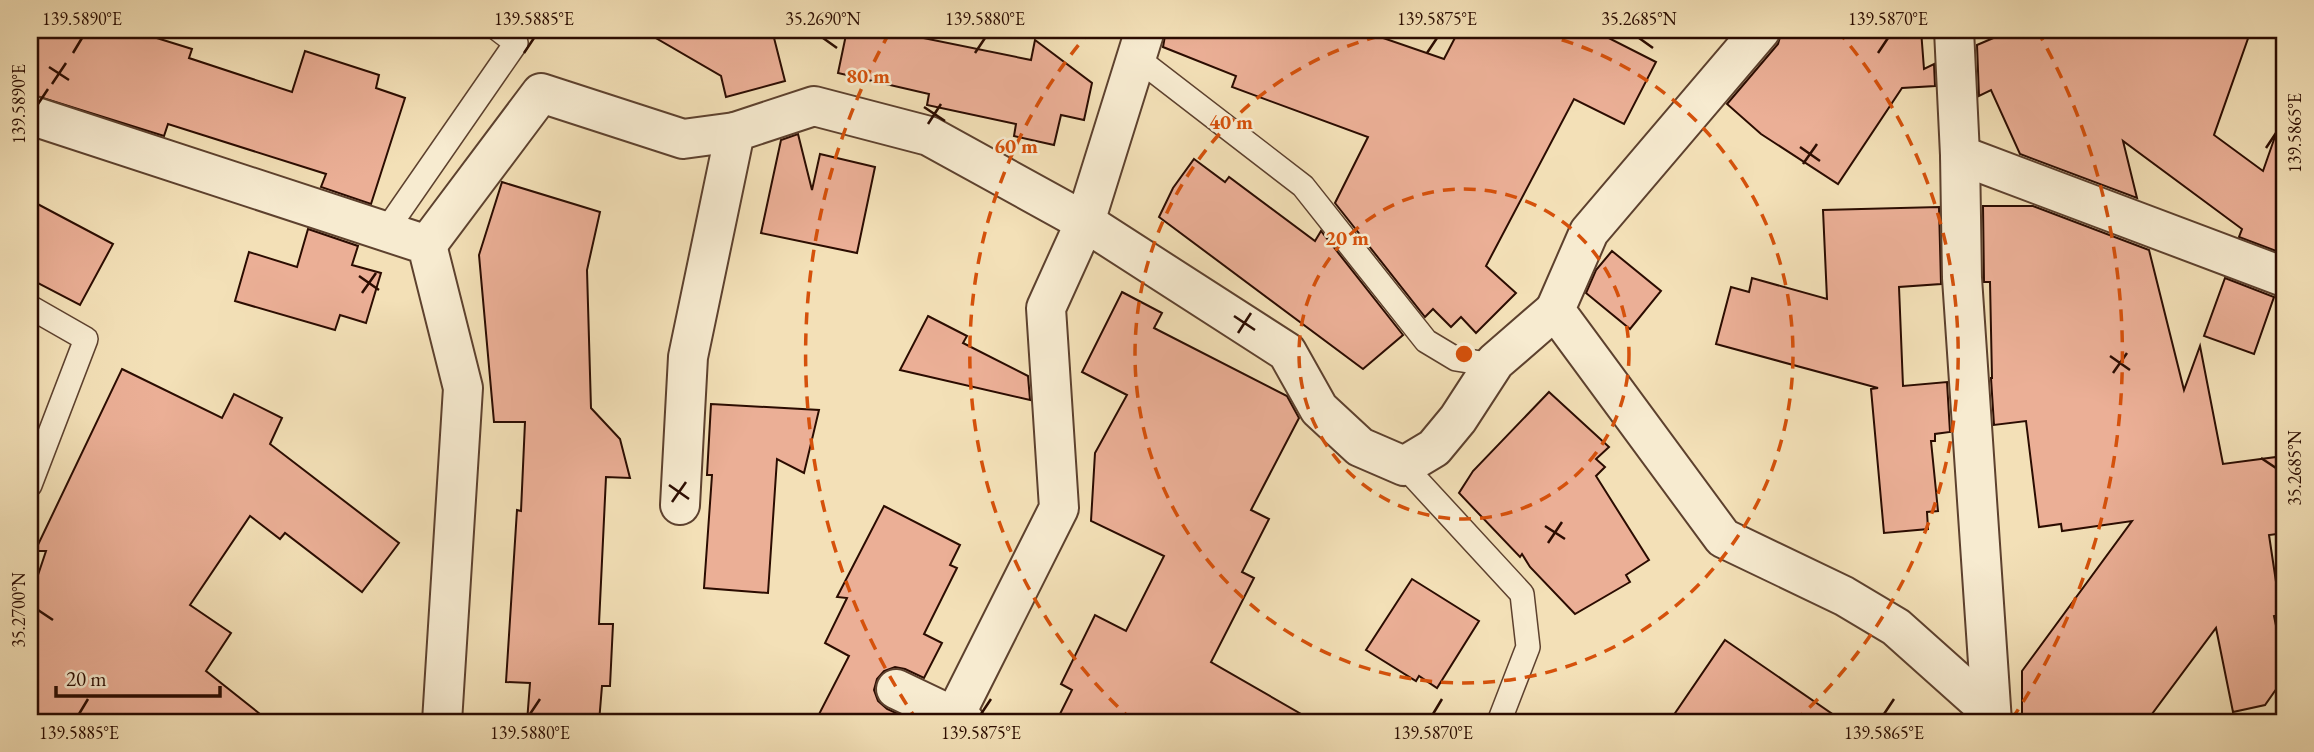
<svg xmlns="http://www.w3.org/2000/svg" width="2314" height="752" font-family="'EB Garamond',serif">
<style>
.building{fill:#ebaf96;stroke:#2b0c01;stroke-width:2}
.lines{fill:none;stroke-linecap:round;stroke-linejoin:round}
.lane-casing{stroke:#5d412e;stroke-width:26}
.street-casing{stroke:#5d412e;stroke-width:42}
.lane{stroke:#f7ebd0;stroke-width:23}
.street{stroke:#f7ebd0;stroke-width:38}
.ticks{fill:none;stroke:#2b0c01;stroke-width:2.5}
.ring{fill:none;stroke:#d5510b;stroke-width:3.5;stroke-dasharray:12 9}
.centre{fill:#d5510b;stroke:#f7ebd0;stroke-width:3.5}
.ring-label{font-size:21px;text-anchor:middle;font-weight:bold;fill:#d5510b;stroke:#f7ebd0;stroke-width:5;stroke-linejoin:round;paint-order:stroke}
.neatline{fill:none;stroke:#2b0c01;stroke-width:2.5}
.ticks-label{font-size:18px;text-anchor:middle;fill:#2b0c01}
</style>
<rect width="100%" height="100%" fill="#f3e0b7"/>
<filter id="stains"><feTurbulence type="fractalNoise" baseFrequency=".00286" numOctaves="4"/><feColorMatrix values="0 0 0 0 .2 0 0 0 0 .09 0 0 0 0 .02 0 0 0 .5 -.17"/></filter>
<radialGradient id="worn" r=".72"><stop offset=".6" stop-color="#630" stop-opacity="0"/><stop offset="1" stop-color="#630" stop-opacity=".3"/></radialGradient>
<g class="building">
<path d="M30 30H131L192 49 189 58 292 92 305 51 379 75 376 88 405 98 371 204 321 187 326 174 168 124 164 136 30 94Z"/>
<path d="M642 30H772L785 81 726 97 721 76Z"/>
<path d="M847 30H884L1031 60 1035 40 1092 83 1084 120 1061 115 1054 145 1014 136 1016 124 927 105 929 94 838 73Z"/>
<path d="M1166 30H1360L1444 59 1459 30H1593L1656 62 1624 124 1574 99 1486 266 1516 293 1476 333 1461 317 1451 327 1433 309 1425 317 1335 203 1368 137 1232 87 1236 76 1163 47Z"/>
<path d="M1782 30H1921L1924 69 1934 64 1935 86 1902 88 1838 184 1761 134 1727 104 1778 44Z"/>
<path d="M2012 30H2251L2214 135 2263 171 2278 128 2284 129V254L2239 237 2242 229 2123 141 2137 198 2020 154 1991 90 1979 96 1977 45Z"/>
<path d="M798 134 812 190 820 154 875 167 857 253 761 233 781 140Z"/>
<path d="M1194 159 1225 182 1229 177 1315 241 1321 231 1403 335 1363 369 1159 217 1173 188Z"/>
<path d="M502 182 600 212 587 270 591 408 620 439 630 478 606 477 599 624H613L610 686H602L599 722H527L530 683 506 682 517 510 521 511 525 422H494L479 255Z"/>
<path d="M30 200 113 244 80 305 30 279Z"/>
<path d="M1983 206H2033L2149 250 2184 390 2200 346 2223 464 2284 456V533L2269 535 2281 615 2274 616 2284 664V678L2265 705 2233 712 2216 628 2146 722H2022V671L2132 521 2062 531 2061 524 2039 527 2026 421 1994 425 1991 378H1992L1990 282H1984Z"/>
<path d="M1939 207 1941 284 1899 287 1903 386 1947 382 1950 432 1935 434V441H1931L1938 511 1927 512 1928 529 1884 533 1871 389 1878 388 1716 344 1731 287 1749 292 1752 278 1827 299 1823 210Z"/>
<path d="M308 229 358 246 352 265 381 273 366 323 340 315 335 330 235 301 249 252 297 267Z"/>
<path d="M1612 251 1661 291 1630 329 1586 293 1596 270Z"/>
<path d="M2225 278 2274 297 2254 354 2204 336Z"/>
<path d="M1122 292 1162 313 1154 328 1287 396 1299 418 1251 510 1269 519 1242 572 1254 578 1211 662 1315 722H1056L1072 690 1061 684 1095 615 1126 631 1164 556 1091 521 1095 453 1127 395 1082 372Z"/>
<path d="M928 316 967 336 963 343 1028 376 1030 400 900 370Z"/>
<path d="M122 369 222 418 234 394 282 418 270 444 399 543 362 592 285 533 280 539 250 516 190 605 231 633 206 671 270 722H30V599L46 551H35Z"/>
<path d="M1549 392 1609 447 1596 459 1605 467 1596 476 1649 560 1626 575 1630 582 1575 614 1530 567 1522 554 1520 557 1459 493 1473 471Z"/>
<path d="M711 404 819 410 804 473 777 459 768 593 704 588 712 475H707Z"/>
<path d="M884 506 960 545 950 565 957 568 924 634 942 643 924 678 905 669 895 667 884 671 877 679 874 690 878 701 887 709 905 717 902 722H815L849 656 825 643 847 598 837 597Z"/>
<path d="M1412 579 1479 621 1437 688 1419 676 1416 681 1366 650Z"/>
<path d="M1725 640 1844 722H1669Z"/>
</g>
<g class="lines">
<g class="lane-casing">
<g id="lane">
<path d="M1137 58 1303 186 1426 341 1456 359 1493 365"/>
<path d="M385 232 516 43 499 30"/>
<path d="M30 307 86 339 30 485"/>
<path d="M1404 466 1522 594 1528 647 1499 722"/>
</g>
</g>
<g class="street-casing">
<g id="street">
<path d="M1761 30 1589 232 1555 310 1723 538 1844 596 1896 627 1990 711"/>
<path d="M1954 30 1960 155 1962 278 1992 722"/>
<path d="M30 115 427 245 463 388 442 722"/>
<path d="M1960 155 2284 277"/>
<path d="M427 245 541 93 683 139 735 132"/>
<path d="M680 505 688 357 735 132 814 106 929 136 1085 222 1145 30"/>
<path d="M896 689 965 722"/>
<path d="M954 717 1059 508 1046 308 1085 222 1287 352 1319 409 1360 447 1404 466 1434 448 1458 419 1495 362 1555 310"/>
</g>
</g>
<use href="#lane" class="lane"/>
<use href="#street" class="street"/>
</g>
<path class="ticks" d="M823 38 837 48M1639 38 1653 48M73 53 82 38M524 53 534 38M975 53 985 38M1427 53 1437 38M1878 53 1888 38M49 67 69 80M52 84 66 63M38 104 48 89M924 107 945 121M928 124 941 104M1800 147 1820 161M2266 148 2276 133M1803 164 1817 144M359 276 379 290M362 293 376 273M1234 316 1255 330M1238 333 1251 313M2110 356 2130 370M2113 373 2127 353M2261 458 2276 468M669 485 689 499M672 502 686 482M1545 526 1565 539M1548 543 1562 522M38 610 53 620M79 714 88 699M530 714 540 699M981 714 991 699M1433 714 1442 699M1884 714 1894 699"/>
<g class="ring">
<circle cx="1464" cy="354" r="165"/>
<path d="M1521 30A329 329 0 1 1 1407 30"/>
<path d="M1133 721A494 494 0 0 1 1091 30M1837 30A494 494 0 0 1 1795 721"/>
<path d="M918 722A658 658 0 0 1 891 30M2037 30A658 658 0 0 1 2010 722"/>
</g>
<circle cx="1464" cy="354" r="10" class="centre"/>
<g class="ring-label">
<text x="868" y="83">80 m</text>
<text x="1231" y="129">40 m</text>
<text x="1016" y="153">60 m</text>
<text x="1347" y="245">20 m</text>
</g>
<rect width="2314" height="752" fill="none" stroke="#f3e0b7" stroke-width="77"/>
<path d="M56 686v10h164v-10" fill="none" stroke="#2b0c01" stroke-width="3.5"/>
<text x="66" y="686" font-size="21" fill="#2b0c01" stroke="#f7ebd0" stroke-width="5" paint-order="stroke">20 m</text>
<rect x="38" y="38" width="2238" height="676" class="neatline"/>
<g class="ticks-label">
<text x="82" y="25">139.5890°E</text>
<text x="534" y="25">139.5885°E</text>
<text x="823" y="25">35.2690°N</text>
<text x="985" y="25">139.5880°E</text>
<text x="1437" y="25">139.5875°E</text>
<text x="1639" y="25">35.2685°N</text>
<text x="1888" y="25">139.5870°E</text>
<text transform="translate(19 104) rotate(-90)" y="6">139.5890°E</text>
<text transform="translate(2295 133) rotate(-90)" y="6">139.5865°E</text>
<text transform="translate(2295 468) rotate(-90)" y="6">35.2685°N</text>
<text transform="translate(19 610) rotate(-90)" y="6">35.2700°N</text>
<text x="79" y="739">139.5885°E</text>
<text x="530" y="739">139.5880°E</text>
<text x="981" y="739">139.5875°E</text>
<text x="1433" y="739">139.5870°E</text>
<text x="1884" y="739">139.5865°E</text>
</g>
<rect width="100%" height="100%" filter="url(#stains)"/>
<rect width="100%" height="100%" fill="url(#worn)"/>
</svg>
